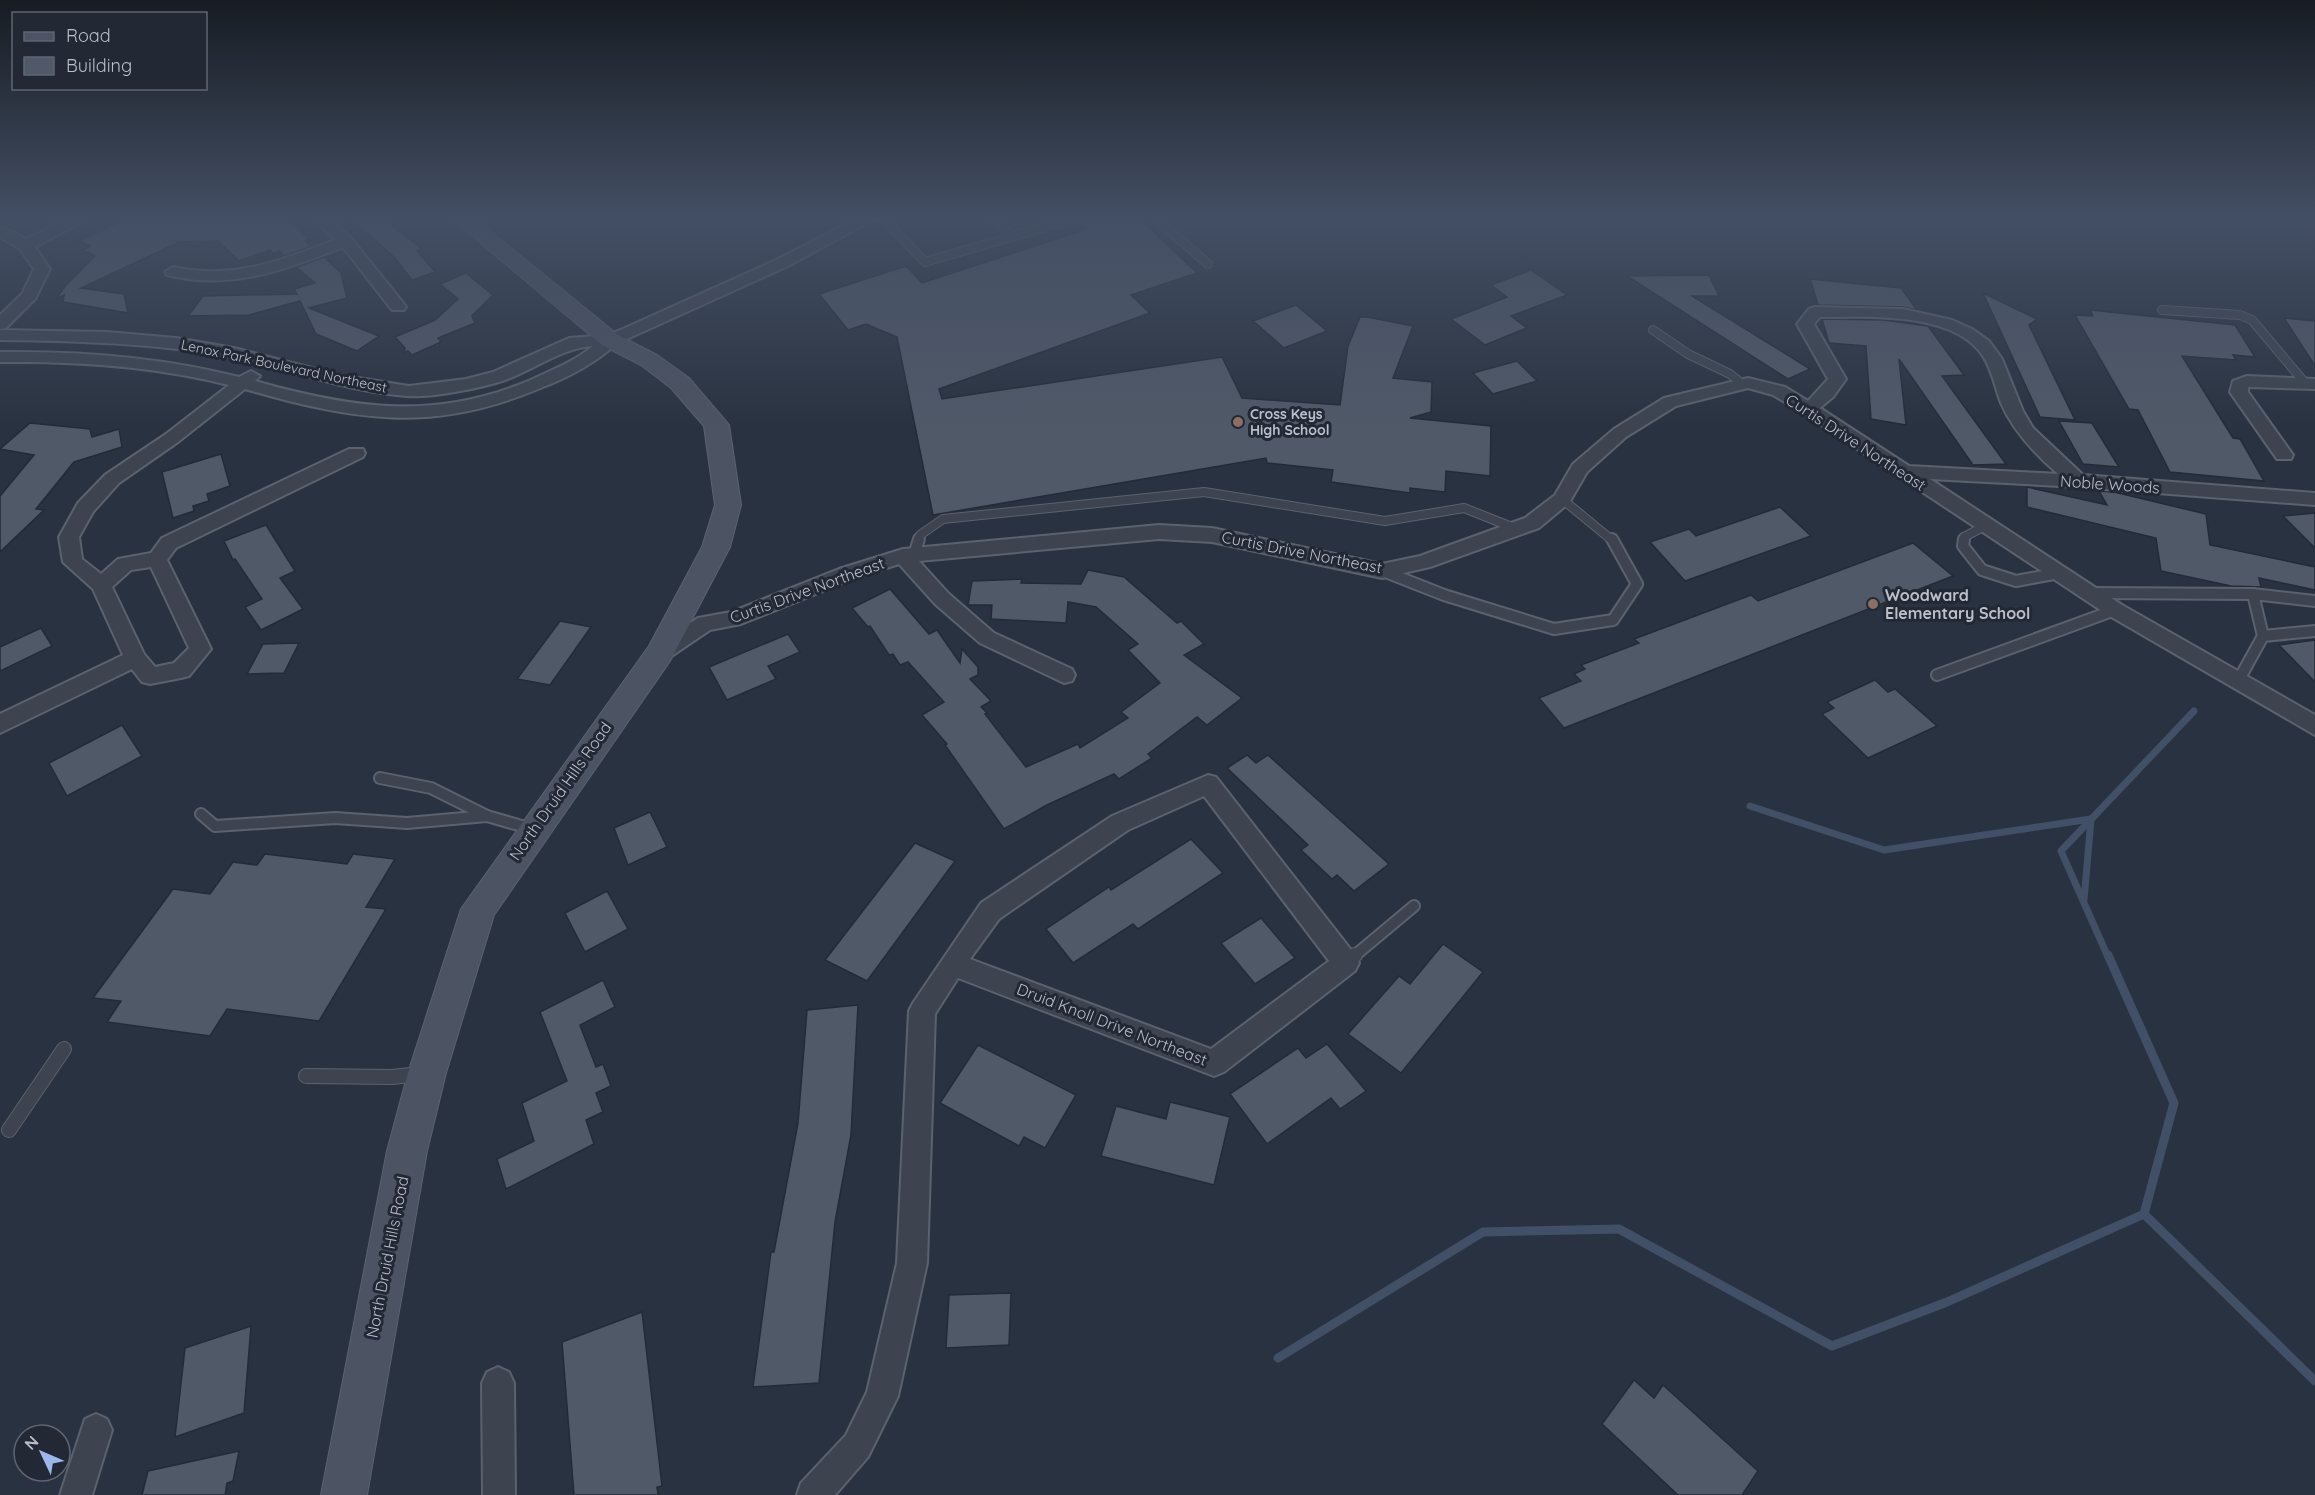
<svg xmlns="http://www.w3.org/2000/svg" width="2315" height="1495" font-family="Quicksand,sans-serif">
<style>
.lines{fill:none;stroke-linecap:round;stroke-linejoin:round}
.stream-far1{stroke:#414f67;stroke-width:7}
.stream{stroke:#414f67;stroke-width:9}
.building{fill:#505968;stroke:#242b37;stroke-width:1.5}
.lane-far2-casing{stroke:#5b626d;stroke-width:10}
.lane-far1-casing{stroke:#5b626d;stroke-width:14}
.lane-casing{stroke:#5b626d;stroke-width:16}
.street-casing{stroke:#5b626d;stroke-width:4}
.secondary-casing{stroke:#5b626d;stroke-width:2}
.lane-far2{stroke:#3d4450;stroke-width:8}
.lane-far1{stroke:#3d4450;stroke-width:10}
.lane{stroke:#3d4450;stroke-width:14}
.street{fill:#3d4450;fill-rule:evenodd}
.secondary{fill:#4c5362;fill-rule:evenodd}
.education-dot{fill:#8d6e63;stroke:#222935;stroke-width:2}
.labels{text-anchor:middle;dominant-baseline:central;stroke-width:6;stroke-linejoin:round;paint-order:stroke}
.far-street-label{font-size:14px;fill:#babfca;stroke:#222935}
.far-poi-label{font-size:14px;font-weight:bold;fill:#babfca;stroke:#222935;text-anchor:start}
.street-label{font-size:16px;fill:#babfca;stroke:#222935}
.poi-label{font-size:16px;font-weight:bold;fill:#babfca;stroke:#222935;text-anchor:start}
</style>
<rect width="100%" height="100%" fill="#293240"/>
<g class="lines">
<g class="stream-far1">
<path d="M1750 806 1884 850 2091 819 2084 900"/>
<path d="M2108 957 2061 851 2194 711"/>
</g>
<g class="stream">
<path d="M2108 955 2174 1103 2144 1214 2315 1381"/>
<path d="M1278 1358 1483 1232 1619 1229 1832 1346 1947 1302 2144 1214"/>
</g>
</g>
<g class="building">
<path d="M127 218H286L310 239 305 241 311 246 284 256 279 251 274 254 270 250 239 261 218 241 179 242 81 288 124 294 128 313 63 302 64 295 56 299 66 285 95 256 83 250 90 246 79 241Z"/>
<path d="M350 218H383L422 249 417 251 435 272 412 280 394 257Z"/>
<path d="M1083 218H1139L1197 273 1131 295 1150 313 939 389 942 399 1222 357 1242 398 1340 405 1348 346 1360 317H1367L1413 326 1393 378 1432 382 1431 412 1410 418 1491 426 1490 476 1446 471 1445 492 1410 488V493L1331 482 1333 470 1267 463 1266 458 933 515 897 337 866 324 848 330 819 294 906 266 922 283 1087 229 1080 223Z"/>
<path d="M324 257 341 273 347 298 309 308 379 336 357 351 316 334 300 301 249 315 188 316 203 296 297 294 294 289 315 283 296 267Z"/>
<path d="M1531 270 1567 295 1511 316 1527 328 1485 345 1451 319 1507 297 1491 285Z"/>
<path d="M466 273 493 295 472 316 475 323 438 338 441 342 412 355 408 351 404 353 405 348 395 337 435 320 458 299 440 284Z"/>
<path d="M1709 275 1719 296H1692L1810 369 1788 379 1627 276Z"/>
<path d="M1810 279 1901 288 1917 310 1903 307 1818 305Z"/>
<path d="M1983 293 2037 319 2029 325 2075 420 2040 417Z"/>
<path d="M1296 305 1327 331 1284 348 1253 321Z"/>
<path d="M2090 310 2235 325 2255 357 2233 355 2236 360 2182 356 2233 438 2240 439 2264 481 2170 472 2138 410 2129 409 2075 315 2093 316Z"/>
<path d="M2284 318 2315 321V366Z"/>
<path d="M1822 319 1884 320 1928 326 1964 375 1942 376 2006 464 1973 465 1899 359 1906 425 1871 419 1866 346 1829 343Z"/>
<path d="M1517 361 1537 381 1493 394 1473 373Z"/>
<path d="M2059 421 2092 423 2119 467 2083 464Z"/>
<path d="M30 423 90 429 92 437 119 429 122 447 74 462 36 509 44 510 0 552V496L34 455 0 449Z"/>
<path d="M221 454 230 486 207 494 209 501 193 506 194 511 173 518 162 472Z"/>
<path d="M2027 487 2107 505 2099 491 2114 492 2206 514 2210 545 2315 567V590L2259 578 2261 587 2231 586 2161 571 2156 538 2027 507Z"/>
<path d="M1780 507 1811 536 1685 581 1650 542 1689 529 1696 536Z"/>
<path d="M2315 513V548L2283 516Z"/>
<path d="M266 525 295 571 280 578 303 609 261 630 245 607 262 599 235 559 233 560 224 541Z"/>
<path d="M1913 543 1953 576 1564 728 1539 698 1581 681 1574 674 1585 669 1581 665 1639 643 1634 639 1751 595 1758 601Z"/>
<path d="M1088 570 1124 577 1177 623 1181 621 1204 644 1184 655 1242 698 1207 725 1197 717 1148 754 1152 758 1119 779 1114 774 1047 805 1004 829 945 745 947 744 922 715 944 702 908 662 900 665 893 654 889 655 870 626 868 627 852 608 890 589 929 634 937 630 960 663 962 649 978 667V675L970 679 991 701 981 707 987 713 985 714 1026 767 1078 744 1080 748 1128 718 1121 712 1160 683 1128 650 1138 644 1096 607 1068 602 1066 623 991 619 992 605H968L972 581 1022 579 1021 583 1081 584Z"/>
<path d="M560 621 591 627 550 685 517 679Z"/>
<path d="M41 628 52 646 0 671V647Z"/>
<path d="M788 634 800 652 768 666 776 679 727 700 709 667Z"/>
<path d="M2315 640V682L2279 645Z"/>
<path d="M299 643 284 673 247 674 263 644Z"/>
<path d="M1875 680 1888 692 1895 689 1937 726 1868 758 1822 714 1834 708 1827 702Z"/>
<path d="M122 725 142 756 67 796 49 763Z"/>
<path d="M1247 755 1256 763 1268 755 1389 864 1354 891 1337 875 1332 879 1301 850 1308 845 1227 768Z"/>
<path d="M650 812 667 847 628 865 614 828Z"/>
<path d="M1191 839 1223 873 1138 929 1133 924 1073 963 1046 929 1109 887 1111 890Z"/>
<path d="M915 843 955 861 867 981 825 960Z"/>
<path d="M265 854 347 864 353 854 395 859 366 907 386 909 319 1021 227 1009 210 1036 107 1022 121 1001 93 998 173 889 210 894 233 862 257 865Z"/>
<path d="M607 891 628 929 585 952 565 913Z"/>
<path d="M1261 918 1295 958 1255 984 1221 943Z"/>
<path d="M1443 944 1483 972 1401 1073 1348 1034 1399 976 1410 984Z"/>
<path d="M603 980 615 1007 580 1025 596 1067 603 1064 611 1086 596 1093 603 1112 586 1120 594 1144 506 1189 497 1159 534 1141 522 1103 567 1081 540 1012Z"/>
<path d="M858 1005 851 1135 835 1222 819 1383 753 1387 771 1252H774L798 1123 807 1010Z"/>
<path d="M1327 1044 1366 1091 1340 1109 1331 1098 1267 1144 1230 1094 1298 1048 1306 1058Z"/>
<path d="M978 1045 1076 1095 1045 1148 1024 1137 1019 1146 940 1103Z"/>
<path d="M1170 1102 1230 1117 1214 1185 1101 1156 1116 1106 1166 1119Z"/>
<path d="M1011 1293 1009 1345 946 1348 949 1295Z"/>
<path d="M642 1312 662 1486 657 1487 658 1495H574L562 1342Z"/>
<path d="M251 1326 244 1413 175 1437 185 1348Z"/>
<path d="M1634 1380 1654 1398 1663 1385 1758 1471 1742 1495H1678L1602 1424Z"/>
<path d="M239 1451 233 1481 227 1483 225 1495H142L148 1471Z"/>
</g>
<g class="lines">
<g class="lane-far2-casing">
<g id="lane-far2">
<path d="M883 218 925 262 1059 223 1054 218"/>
<path d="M993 218 1013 237"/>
<path d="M1155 218 1208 264"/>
<path d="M1059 223 1077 218"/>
<path d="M2162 310 2240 315 2252 320 2305 383"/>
<path d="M1653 330 1688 354 1730 374 1741 383"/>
<path d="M1562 499 1613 541"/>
<path d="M918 541 920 535 943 519 1204 492 1385 521 1464 508 1517 529"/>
<path d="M1964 541V537L1985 526"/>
</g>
</g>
<g class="lane-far1-casing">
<g id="lane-far1">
<path d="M1964 539 1963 546 1982 570 2016 581 2059 573"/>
<path d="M914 555 919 539"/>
<path d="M1383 571 1444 595 1554 629 1613 620 1637 584 1612 539"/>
<path d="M2092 593 2253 594 2263 636"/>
<path d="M2253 594 2315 601"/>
<path d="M1937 675 2115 610"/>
<path d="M2233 680 2242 674 2263 636 2315 631"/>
<path d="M380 778 431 788 487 816 532 829"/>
<path d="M201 814 215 826 335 818 407 823 487 816"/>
<path d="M1353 957 1414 906"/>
</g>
</g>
<g class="lane-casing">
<g id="lane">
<path d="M1346 963 1355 955"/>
<path d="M306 1076 392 1077 420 1074"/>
<path d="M9 1130 64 1049"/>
</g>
</g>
<g class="street-casing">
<g id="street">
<path d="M70 218H90L35 247 50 269 35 299 6 328 0 329V315L22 294 34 269 20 249 0 237V226L26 239Z"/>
<path d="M313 218H329L351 238 404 304 406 307 404 310H392L343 247C284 270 231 291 167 275L165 272 173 267C235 280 278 261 335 240Z"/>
<path d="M858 218H877L788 266 616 344C593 365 567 378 538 389 431 434 352 420 245 389L178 442 119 483 93 512 79 537 82 559 101 574 118 559 151 553 162 538 349 449H363L365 453 363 457 176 548 167 560 211 649 189 676 181 678 150 684 142 682 132 669 0 733V714L123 655 93 589 63 562 59 537 78 503 105 475 166 434 229 385C154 366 76 361 0 362V352C80 351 161 357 239 377L251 371 260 376 255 381C354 409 436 421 533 379 554 369 575 361 593 346 562 348 535 369 505 380 482 388 431 398 407 396 346 392 290 368 230 357 154 343 78 341 0 340V330L107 332 176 338 234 348 339 375 409 386 466 379 493 372 569 338 608 335 625 328 776 260ZM151 567 189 648 174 663 155 667 144 654 112 587 131 570Z"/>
<path d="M1815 307 1903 309 1952 320 1972 329 1989 341 2002 359 2023 411 2033 428 2083 475 2315 493V505L2078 487 1930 479 2122 605 2315 715V735L2108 615 1803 413 1773 395 1748 388 1676 406 1626 437 1587 472 1569 503 1539 528 1430 567 1382 578 1212 542 1159 539 919 561 949 594 994 633 1072 669 1075 675 1072 681 1064 683 980 643 935 604 899 564 853 579 741 624 710 630 667 659 660 661 653 659 649 653 653 647 698 618 731 612 839 569 903 549 1159 525 1212 528 1382 564 1420 556 1525 518 1555 495 1573 464 1614 429 1664 398 1748 378 1785 387 1808 401 1828 379 1797 324 1809 309ZM1820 317C1866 317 1954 311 1983 356 1992 370 1995 387 2001 403 2013 431 2035 454 2058 474L1909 466 1820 408 1833 397 1846 379 1814 324Z"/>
<path d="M2247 376 2315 379V389L2248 387V392L2293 455 2291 459H2277L2230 392 2233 381Z"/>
<path d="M1208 775 1216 777 1355 955 1359 963 1355 971 1224 1072 1214 1076 958 978 935 1014 927 1263 898 1396 868 1457 835 1495H797L801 1483 846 1435 867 1392 897 1263 909 1011 913 1003 981 903 1112 816ZM1204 796 1329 961 1211 1049 970 959 999 919 1128 830Z"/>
<path d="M498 1367 509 1372 514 1383 515 1495H483L482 1383 487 1372Z"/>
<path d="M96 1414 107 1419 112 1430 92 1495H60L85 1419Z"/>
</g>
</g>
<g class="secondary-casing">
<path id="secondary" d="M451 218H474L618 335 657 355 689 378 729 425 741 505 730 547 670 661 494 915 446 1073 427 1151 367 1495H321L387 1151 408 1073 461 909 649 646 702 547 715 505 704 426 671 388 641 365 602 345Z"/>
</g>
<use href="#lane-far2" class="lane-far2"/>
<use href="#lane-far1" class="lane-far1"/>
<use href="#lane" class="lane"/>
<use href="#street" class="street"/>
<use href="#secondary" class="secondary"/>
</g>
<linearGradient id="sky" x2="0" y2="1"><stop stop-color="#171c23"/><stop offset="0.51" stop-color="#434f64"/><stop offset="1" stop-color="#434f64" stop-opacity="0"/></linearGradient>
<rect width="2315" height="428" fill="url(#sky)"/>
<g class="education-dot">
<circle cx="1238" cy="422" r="6"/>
<circle cx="1873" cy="604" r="6"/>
</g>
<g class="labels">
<g class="far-street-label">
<text transform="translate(284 366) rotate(12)">Lenox Park Boulevard Northeast</text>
</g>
<g class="far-poi-label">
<text x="1250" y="414">Cross Keys<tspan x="1250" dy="16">High School</tspan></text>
</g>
<g class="street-label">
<text transform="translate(1856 442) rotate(33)">Curtis Drive Northeast</text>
<text transform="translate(2110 484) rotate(4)">Noble Woods</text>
<text transform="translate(1302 552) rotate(11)">Curtis Drive Northeast</text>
<text transform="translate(807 590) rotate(-20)">Curtis Drive Northeast</text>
<text transform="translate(560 791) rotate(-55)">North Druid Hills Road</text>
<text transform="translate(1112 1024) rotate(21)">Druid Knoll Drive Northeast</text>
<text transform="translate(387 1257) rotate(-79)">North Druid Hills Road</text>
</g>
<g class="poi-label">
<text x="1885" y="595">Woodward<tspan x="1885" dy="18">Elementary School</tspan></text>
</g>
</g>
<rect x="12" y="12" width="195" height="78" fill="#222935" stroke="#5f6571" stroke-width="1.5"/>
<rect x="24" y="32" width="30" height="9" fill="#4c5362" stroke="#5f6571" stroke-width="1.5"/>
<text x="66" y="42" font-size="18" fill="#babfca">Road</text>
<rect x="24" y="57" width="30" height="18" fill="#505968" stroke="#5f6571" stroke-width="1.5"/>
<text x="66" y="72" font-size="18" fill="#babfca">Building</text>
<g transform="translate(42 1453) rotate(314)"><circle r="28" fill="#222935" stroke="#5f6571" stroke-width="1.5"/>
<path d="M0-4.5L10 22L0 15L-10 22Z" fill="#9ab8ee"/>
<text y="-9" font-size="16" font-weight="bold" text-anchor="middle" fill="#babfca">N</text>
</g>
</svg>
